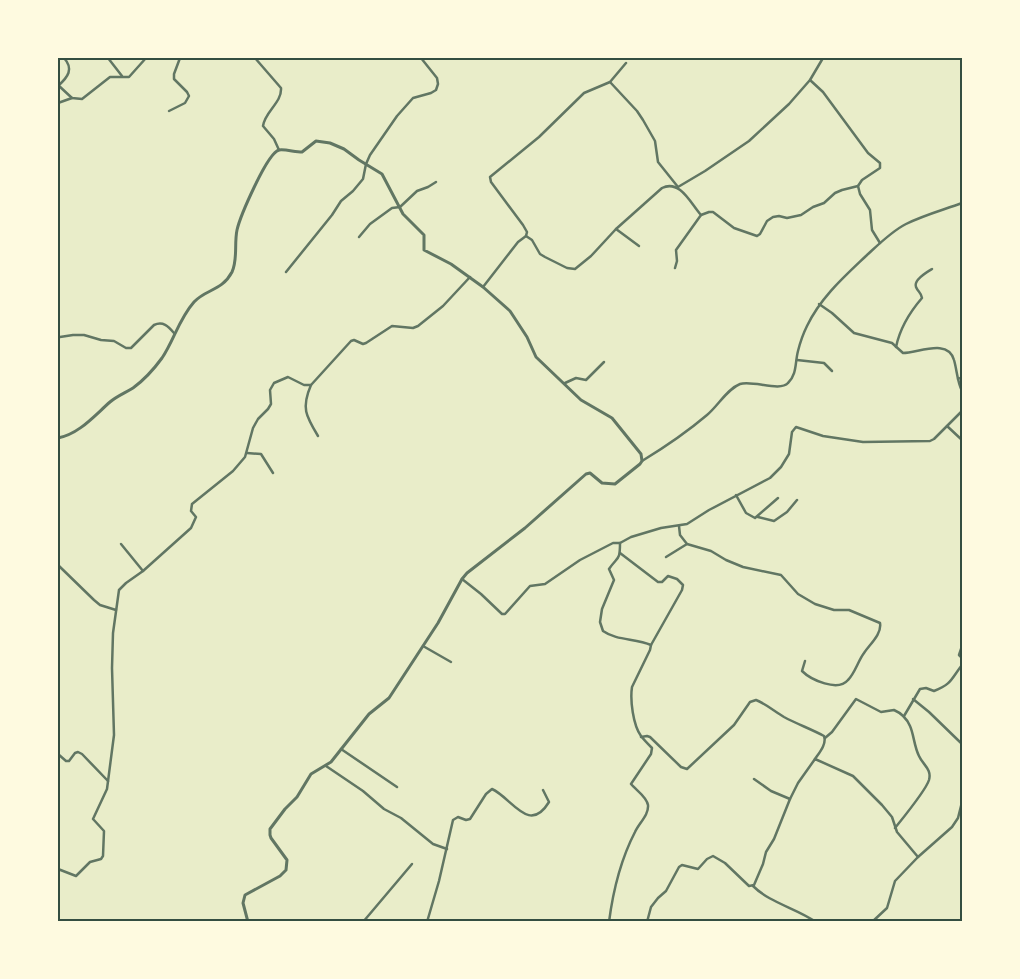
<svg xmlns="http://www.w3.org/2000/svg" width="1020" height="979" font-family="'Archivo Narrow',sans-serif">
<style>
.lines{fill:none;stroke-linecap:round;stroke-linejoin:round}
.minor{stroke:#617663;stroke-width:2.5}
.tertiary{stroke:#617663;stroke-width:3}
.neatline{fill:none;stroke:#344e41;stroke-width:2}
</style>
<rect width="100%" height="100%" fill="#e9edc9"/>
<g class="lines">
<g class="minor">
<path d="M108 58 122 76"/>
<path d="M255 58 281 88C282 103 265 111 263 126L274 139 279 150"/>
<path d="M810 80 823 92 868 153 880 163V168L862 180 858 186 860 194 870 210 872 230 880 243"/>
<path d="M610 82 637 111 643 120 655 141 658 162 678 187 705 171 749 141 789 104 810 80 823 58"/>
<path d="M58 85 72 98 82 99 110 77H129L146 58"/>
<path d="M58 86C68 77 74 69 64 58"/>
<path d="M58 103 72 98"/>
<path d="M169 111 185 103 189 96 187 92 174 79V74L180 58"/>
<path d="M701 215 709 212H713L734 228 757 236 760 234 767 221 773 217 779 216 787 218 801 215 813 207 824 203 835 193 842 190 858 186"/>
<path d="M616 229 639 246"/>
<path d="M526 236 527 232 523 225 491 182 490 177 539 137 584 93 610 82 626 63"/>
<path d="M359 237 370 224 392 208 400 207 417 191 428 187 436 182"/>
<path d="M286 272 332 215 341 201 353 191 363 179 366 164 370 155 397 116 413 98 431 93 436 90 438 84 437 78 421 58"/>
<path d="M483 287 518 242 526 236 532 240 540 254 545 257 567 268 575 269 591 256 616 229 662 188C680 179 691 204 701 215L676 250 677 261 675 268"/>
<path d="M819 304 832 313 854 333 892 343 903 353C918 353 948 338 954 360 957 370 957 381 962 391"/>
<path d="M60 337 73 335H84L101 340 114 341 126 348H131L154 325C163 321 168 326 174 333"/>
<path d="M896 347C900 328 909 313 922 298 921 292 918 292 916 287 913 280 927 272 932 269"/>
<path d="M797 360 824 363 832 371"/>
<path d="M958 379 962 377"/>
<path d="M565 383 576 378 586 380 604 362"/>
<path d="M311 385C301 408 306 416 318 436"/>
<path d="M947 426 962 440"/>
<path d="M247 453 261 454 273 473"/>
<path d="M642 461C665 447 687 432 707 415 718 406 727 389 740 384 753 380 780 392 788 383 797 375 795 362 798 351 800 343 803 334 807 326 821 297 844 277 867 255 879 244 892 231 906 224 924 215 943 210 962 203"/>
<path d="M736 495 746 513 755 518 778 498"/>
<path d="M758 517 774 521 787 512 797 500"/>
<path d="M679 526 680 535 687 544 711 551 726 560 743 567 781 575 798 594 815 604 834 610H849L880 623C882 634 870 644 864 653 858 661 855 673 848 680 838 692 811 680 802 671L805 661"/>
<path d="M121 544 143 571"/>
<path d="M620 553 658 582H662L668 576 677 579 683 585 682 590 651 645"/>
<path d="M666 557 687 544"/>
<path d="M58 565 94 600 100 605 116 610"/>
<path d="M462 579 481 594 502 614H505L530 586 545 584 580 560 613 543H620L631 537 661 528 687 524 709 510 770 478 781 467 789 454 792 432 796 427 823 436 863 442 930 441 934 439 962 411"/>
<path d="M423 646 451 662"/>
<path d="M962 646 959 655 962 658"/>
<path d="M913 699 929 712 962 744"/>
<path d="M904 716 920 689 926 688 934 691C952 684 951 679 962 665"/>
<path d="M641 737 647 736 650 737 681 767 687 769 734 725 750 702 756 700C766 704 774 711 784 717 797 724 811 729 824 736 827 744 819 753 815 759"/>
<path d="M825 738 832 732 856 699 881 712 894 710C901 713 907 719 910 726 914 735 914 746 919 756 923 765 932 769 929 780 926 790 903 818 895 828"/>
<path d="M341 749 397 787"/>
<path d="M58 754 66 761H69L75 753 78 752 82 754 108 781"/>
<path d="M326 766 363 791 384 809 401 818 433 844 447 849"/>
<path d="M754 779 771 791 790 799"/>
<path d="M58 869 76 876 90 862 101 859 103 856 104 831 93 819 107 789 114 735 112 668 113 633 119 590 126 583 143 571 191 528 196 517 191 511 192 504 233 471 245 457 253 428 258 419 268 409 271 404 270 390 274 383 288 377 304 385H311L351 341 354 340 363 344 366 343 392 326 413 328 418 326 443 306 470 277"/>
<path d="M753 886C770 903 796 908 816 922"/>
<path d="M363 922 412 864"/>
<path d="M427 922 439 881 453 820 458 817 466 820 470 819 486 794 492 789C512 798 529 835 549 802L543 790"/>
<path d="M609 922C613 891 621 859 635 832 639 823 649 815 648 805 647 797 636 790 631 784L651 754 652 748C648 744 644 740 641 736 633 725 630 700 632 687L650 650 651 645C636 638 617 641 603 631L600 622 602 609 614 580 609 569C618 556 620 561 620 543"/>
<path d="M647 922 651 907 658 898 666 891 679 867 682 865 698 869 707 859 713 856 725 863 749 886 754 885 763 864 766 852 774 839 790 799 798 783 815 759 853 776 882 805 892 817 897 832 918 857"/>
<path d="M872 922 887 908 895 881 918 857 952 827 958 818 962 802"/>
</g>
<path class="tertiary" d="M58 438C79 434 94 416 110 402 117 396 125 393 133 388 144 380 154 369 162 358 174 340 179 319 194 302 206 289 222 291 232 272 238 259 234 244 237 230 240 217 267 153 279 150 285 149 295 152 302 152L316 141 330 143 344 149 359 160 382 174 403 214 424 235V250L451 264 483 287 510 311 527 337 536 357 581 400 612 418 641 454 642 461 640 464 615 484 602 483 590 473 586 474 525 528 467 573 462 579 438 623 389 698 369 714 331 762 311 774 297 797 285 809 270 829V835L271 838 287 860 286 870 280 876 245 895 243 903 248 922"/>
</g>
<rect width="1020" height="979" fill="none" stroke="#fefae0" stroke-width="118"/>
<rect x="59" y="59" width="902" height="861" class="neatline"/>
</svg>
